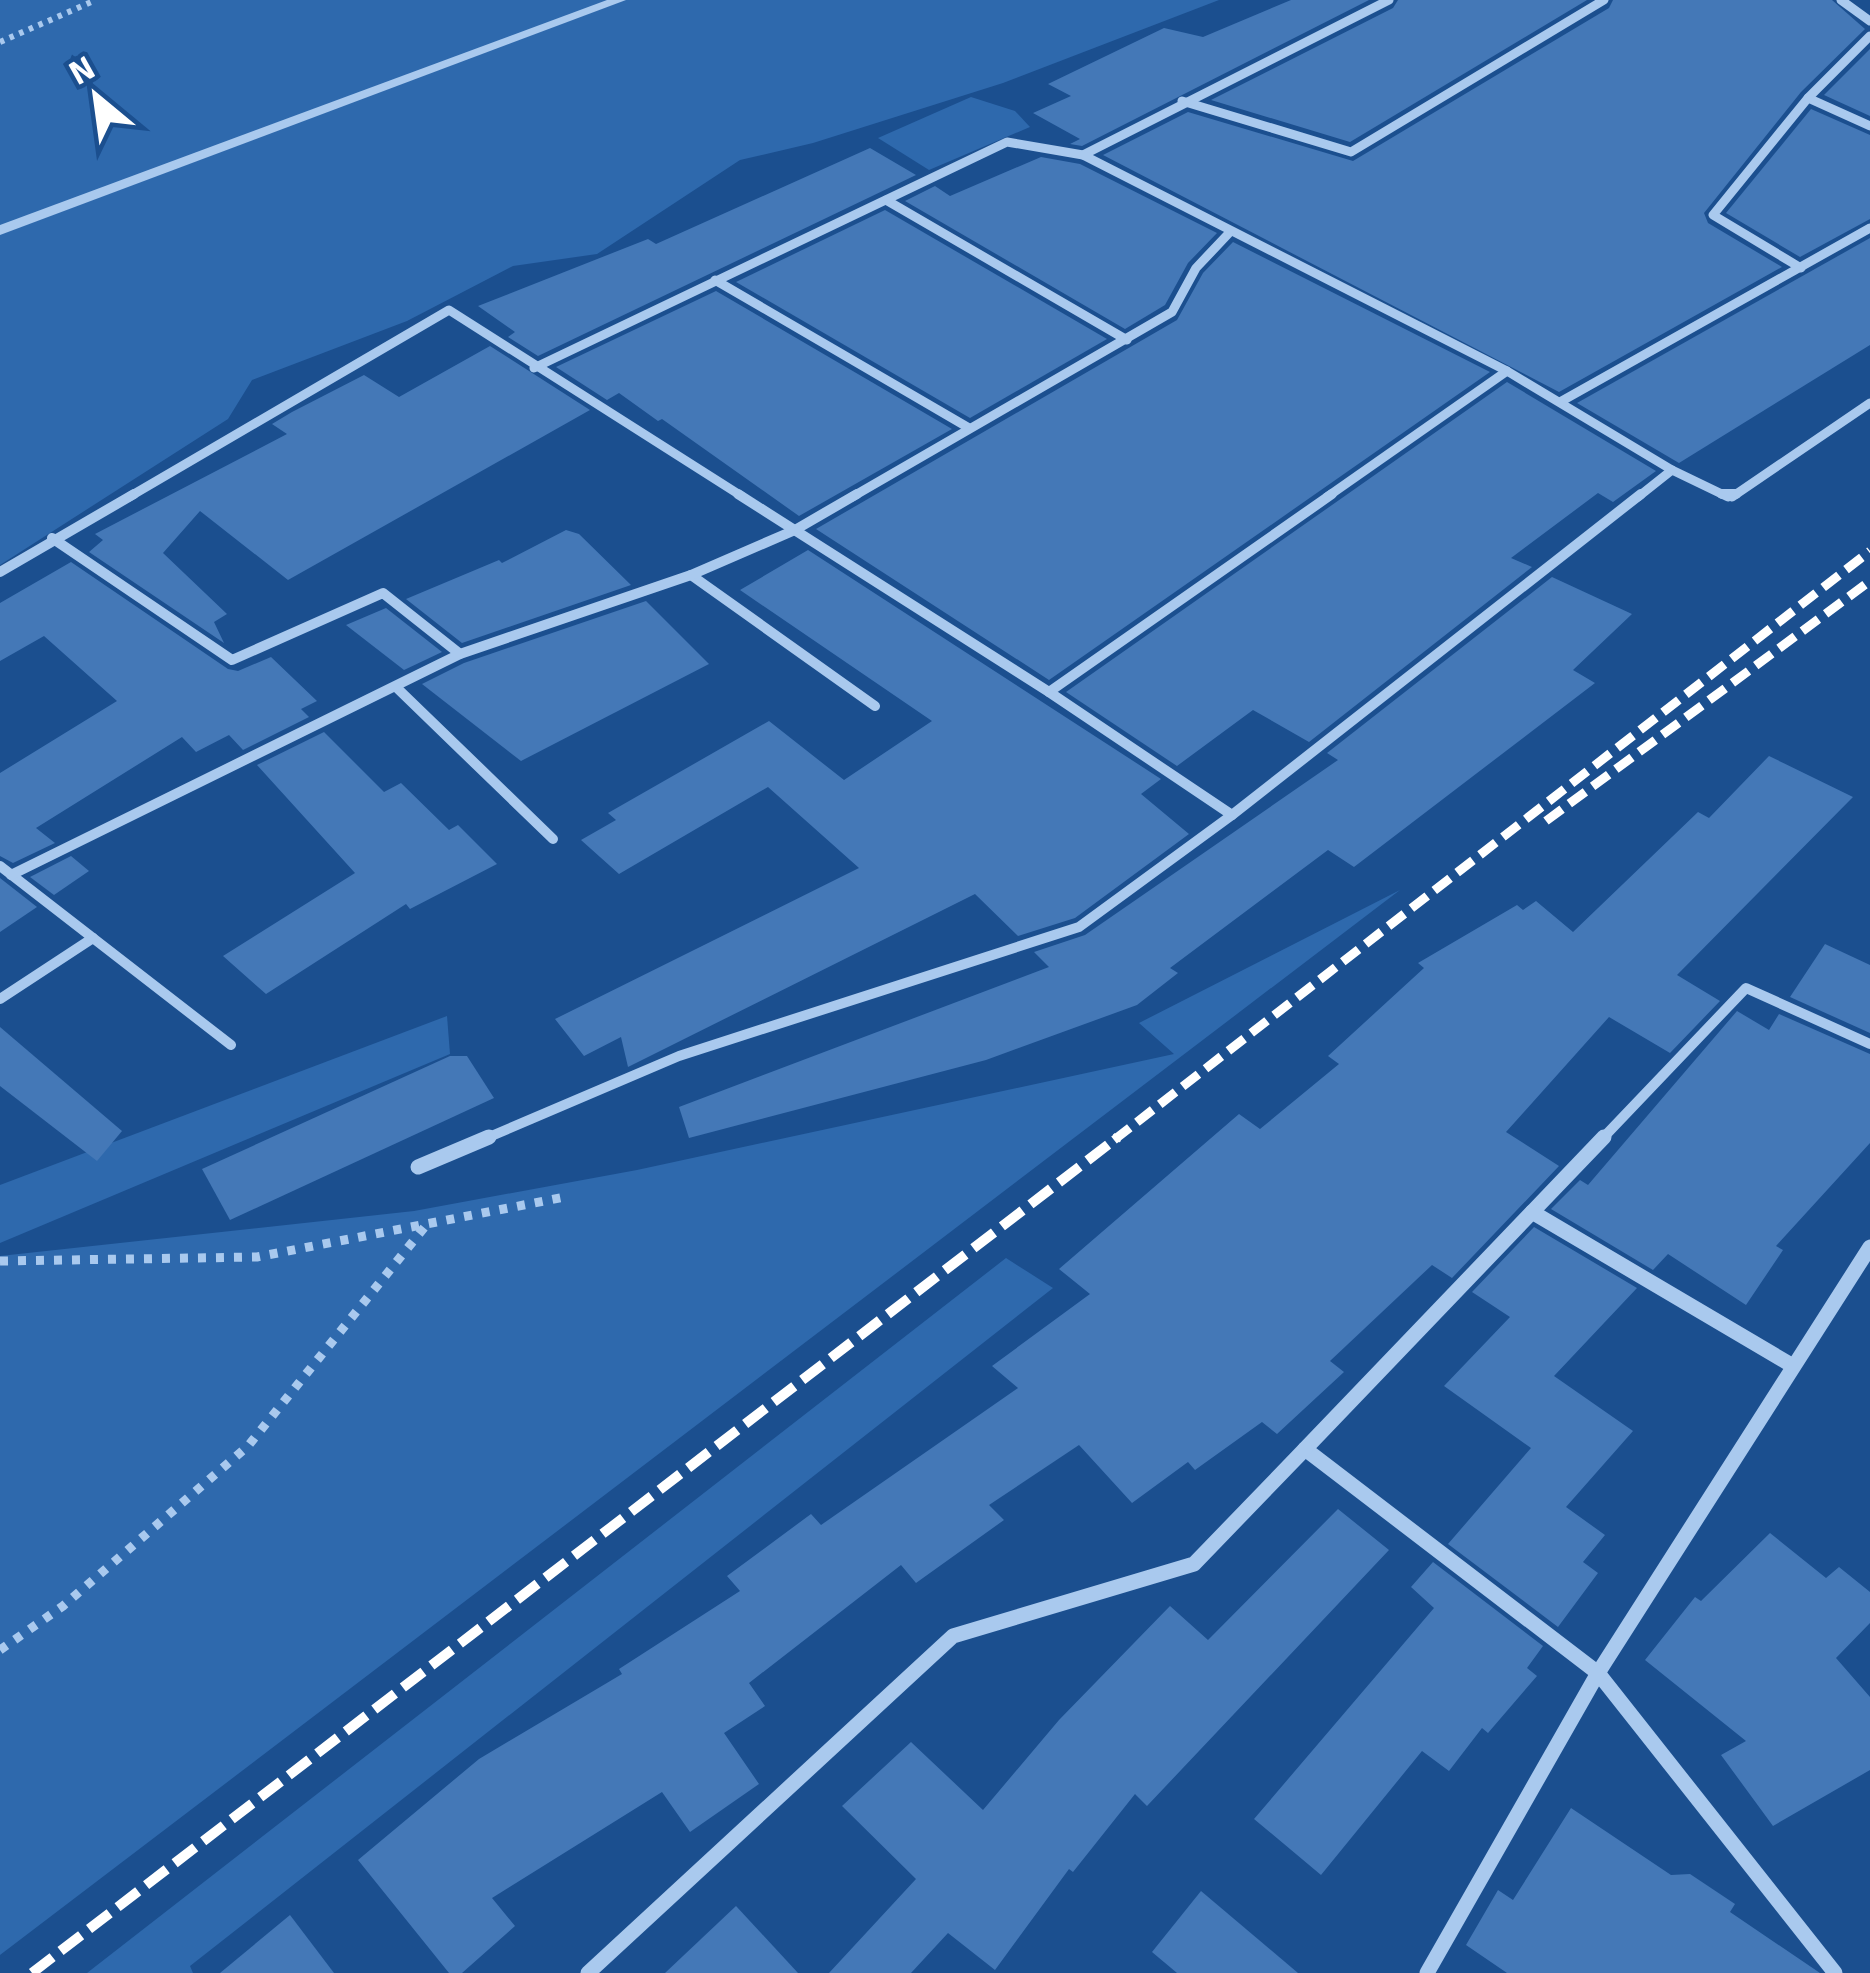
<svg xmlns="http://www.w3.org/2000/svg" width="1870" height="1973" font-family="Signika,sans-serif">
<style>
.green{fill:#2e69ad}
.building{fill:#4478b7}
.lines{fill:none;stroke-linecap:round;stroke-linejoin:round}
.path-far1{stroke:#a9c9ee;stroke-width:6;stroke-dasharray:4.5 6;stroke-linecap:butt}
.path{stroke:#a9c9ee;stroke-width:9;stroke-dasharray:8 10;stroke-linecap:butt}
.minor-far2{stroke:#a9c9ee;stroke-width:9}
.minor-far1{stroke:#a9c9ee;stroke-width:10}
.minor{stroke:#a9c9ee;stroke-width:15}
.tertiary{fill:#a9c9ee;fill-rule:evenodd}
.rail-far1{stroke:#fff;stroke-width:9;stroke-dasharray:20 9;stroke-linecap:butt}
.rail{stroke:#fff;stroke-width:10;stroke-dasharray:26 10;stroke-linecap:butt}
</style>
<rect width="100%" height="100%" fill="#1b4f8f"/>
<g class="green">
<path d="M0 0H1219L1003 83 813 143 740 160 597 254 513 266 407 321 252 380 228 419 0 565Z"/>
<path d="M971 97 1015 111 1030 127 929 170 878 138Z"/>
<path d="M1400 890 0 1955V1256L414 1211 637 1170 1174 1054 1139 1023Z"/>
<path d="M447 1016 450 1054 0 1243V1185Z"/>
<path d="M1006 1258 1053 1288 190 1966 193 1973H87Z"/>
</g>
<g class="building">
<path d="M1291 0H1369L1082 146 1070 144 1080 139 1033 113 1071 96 1048 84 1164 28 1203 37Z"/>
<path d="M1398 0H1587L1350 142 1211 100 1393 8Z"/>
<path d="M1613 0H1832L1865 29 1801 92 1704 213 1708 223 1782 267 1559 392 1103 155 1188 112 1353 161 1609 8Z"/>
<path d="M1870 49V116L1824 95Z"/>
<path d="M1811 109 1870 135V219L1800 257 1726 213Z"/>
<path d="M870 148 916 175 538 356 508 337 515 332 478 306 648 239 656 244Z"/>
<path d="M1041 157 1080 164 1217 233 1188 263 1165 305 1125 329 905 201 935 186 950 196Z"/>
<path d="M885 210 1107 339 970 418 736 282Z"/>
<path d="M1870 238V345L1679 463 1577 403Z"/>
<path d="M1233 242 1490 372 1049 680 816 529 1177 320 1203 273Z"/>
<path d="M716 291 952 429 799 516 662 419 658 421 619 393 607 400 556 367Z"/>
<path d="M490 346 590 410 288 580 200 511 163 553 227 614 214 622 224 643 89 552 103 540 95 534 287 434 272 424 292 412 364 375 399 397Z"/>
<path d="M1507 382 1656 471 1613 502 1598 493 1511 558 1532 567 1309 742 1253 710 1177 766 1066 692Z"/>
<path d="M566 530 579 534 631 585 462 643 406 599 499 560 502 563Z"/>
<path d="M808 550 1161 779 1141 794 1189 834 1075 918 1018 936 975 894 628 1067 621 1037 584 1056 555 1019 859 868 768 787 619 874 581 840 616 820 608 813 769 721 844 780 932 721 740 590Z"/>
<path d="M71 562 228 669 238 671 271 657 317 701 301 709 309 717 243 750 229 735 196 752 182 737 36 828 55 843 13 863 0 856V773L117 701 44 636 0 661V603Z"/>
<path d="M1552 577 1632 614 1573 670 1595 683 1354 867 1328 850 1170 968 1178 973 1137 1005 986 1060 689 1138 679 1107 1049 967 1034 952 1085 935 1338 760 1327 753Z"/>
<path d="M646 601 709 664 521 761 422 684 464 663Z"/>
<path d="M386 608 442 652 404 670 346 625Z"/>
<path d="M324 732 384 792 401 783 449 830 458 825 497 864 410 909 406 904 266 994 223 956 355 873 257 765Z"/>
<path d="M1769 756 1853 797 1677 975 1720 1001 1670 1053 1609 1017 1506 1132 1559 1166 1452 1278 1432 1265 1330 1361 1344 1372 1277 1434 1262 1422 1195 1470 1188 1462 1132 1503 1079 1445 989 1505 1004 1520 916 1583 901 1565 749 1683 765 1706 724 1733 759 1784 690 1832 662 1792 492 1898 515 1926 462 1973H449L358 1860 479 1759 622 1674 619 1669 740 1591 727 1576 811 1514 821 1525 1018 1388 992 1366 1090 1294 1059 1269 1239 1114 1260 1129 1339 1064 1328 1056 1424 968 1418 963 1517 905 1523 910 1536 901 1573 932 1698 812 1709 818Z"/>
<path d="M71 856 89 871 54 895 30 877Z"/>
<path d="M0 878 37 907 0 932Z"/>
<path d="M1825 944 1870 965V1033L1790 997Z"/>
<path d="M1737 1011 1769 1030 1779 1014 1870 1054V1143L1776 1246 1783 1250 1746 1305 1668 1254 1653 1270 1551 1209 1580 1180 1588 1185Z"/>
<path d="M0 1027 122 1131 97 1161 0 1086Z"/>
<path d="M450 1056H467L494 1098 230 1220 202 1169Z"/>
<path d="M1534 1227 1637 1288 1554 1376 1633 1431 1566 1507 1605 1535 1583 1562 1598 1573 1558 1627 1448 1544 1531 1448 1444 1386 1510 1317 1472 1292Z"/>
<path d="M1338 1509 1389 1550 1147 1806 1135 1794 1073 1872 1069 1869 995 1970 948 1933 911 1973H829L916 1879 842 1806 911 1742 983 1810 1059 1720 1170 1606 1208 1640Z"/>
<path d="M1770 1533 1826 1578 1839 1567 1870 1592V1623L1836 1658 1870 1697V1770L1773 1826 1721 1755 1746 1741 1645 1660 1695 1597 1701 1601Z"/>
<path d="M1433 1562 1543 1646 1527 1668 1537 1676 1488 1733 1482 1728 1449 1771 1422 1751 1321 1875 1254 1819 1434 1608 1411 1587Z"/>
<path d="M1571 1808 1671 1875 1690 1874 1735 1904 1730 1912 1820 1973H1507L1466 1945 1498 1890 1513 1900Z"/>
<path d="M1201 1891 1298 1973H1177L1152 1952Z"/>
<path d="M736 1906 798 1973H665Z"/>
<path d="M290 1915 334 1973H220Z"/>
</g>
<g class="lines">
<path class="path-far1" d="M0 42 96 0"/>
<g class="path">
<path d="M0 1261 257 1257 570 1196"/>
<path d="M0 1650 63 1606 248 1446 427 1224"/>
</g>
<g class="minor-far2">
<path d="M1841 0 1870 21"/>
<path d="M1808 98 1870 126"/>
<path d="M1182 101 1351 152 1604 0"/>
<path d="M1083 155 1389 0"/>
<path d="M886 200 1127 340"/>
<path d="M1801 268 1713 215 1808 98 1870 36"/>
<path d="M715 280 969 428"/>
<path d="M534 368 1007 142 1083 155 1507 371 1672 470 1728 497"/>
<path d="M1560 402 1870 228"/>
<path d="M129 497 449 310 743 497"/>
<path d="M852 497 1172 312 1196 268 1230 232"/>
<path d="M1327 497 1507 371"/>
<path d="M1638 497 1672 470"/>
<path d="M1732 497 1870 403"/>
</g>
<g class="minor-far1">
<path d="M738 494 1049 692"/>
<path d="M1332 494 1049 692 1232 815 1641 494"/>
<path d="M1722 494H1736"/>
<path d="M52 538 232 660 383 593 460 654"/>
<path d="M0 572 134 494"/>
<path d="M691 575 875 706"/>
<path d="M397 688 553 839"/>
<path d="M0 866 231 1045"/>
<path d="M11 875 460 654 691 575 795 530 857 494"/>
<path d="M0 999 93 938"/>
<path d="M482 1140 679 1056 1079 927 1232 815"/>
<path d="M1601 1140 1746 988 1870 1044"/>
</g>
<g class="minor">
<path d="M1604 1137 1305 1449 1598 1673 1835 1973"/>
<path d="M418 1167 489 1137"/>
<path d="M1532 1212 1793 1366"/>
<path d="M588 1973 953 1636 1194 1564 1305 1449"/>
<path d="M1427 1973 1598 1673 1870 1247"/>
</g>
<path class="tertiary" d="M607 0H626L0 235V225Z"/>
<g class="rail-far1">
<path d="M1546 821 1870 581"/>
<path d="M1114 1140 1870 551"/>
</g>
<path class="rail" d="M32 1973 1118 1137"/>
</g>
<g transform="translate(96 96) rotate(331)" stroke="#1b4f8f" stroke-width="9" paint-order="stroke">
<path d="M0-9L21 45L0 30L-21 45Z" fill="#ffffff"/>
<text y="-18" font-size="33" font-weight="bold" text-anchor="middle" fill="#ffffff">N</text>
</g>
</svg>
